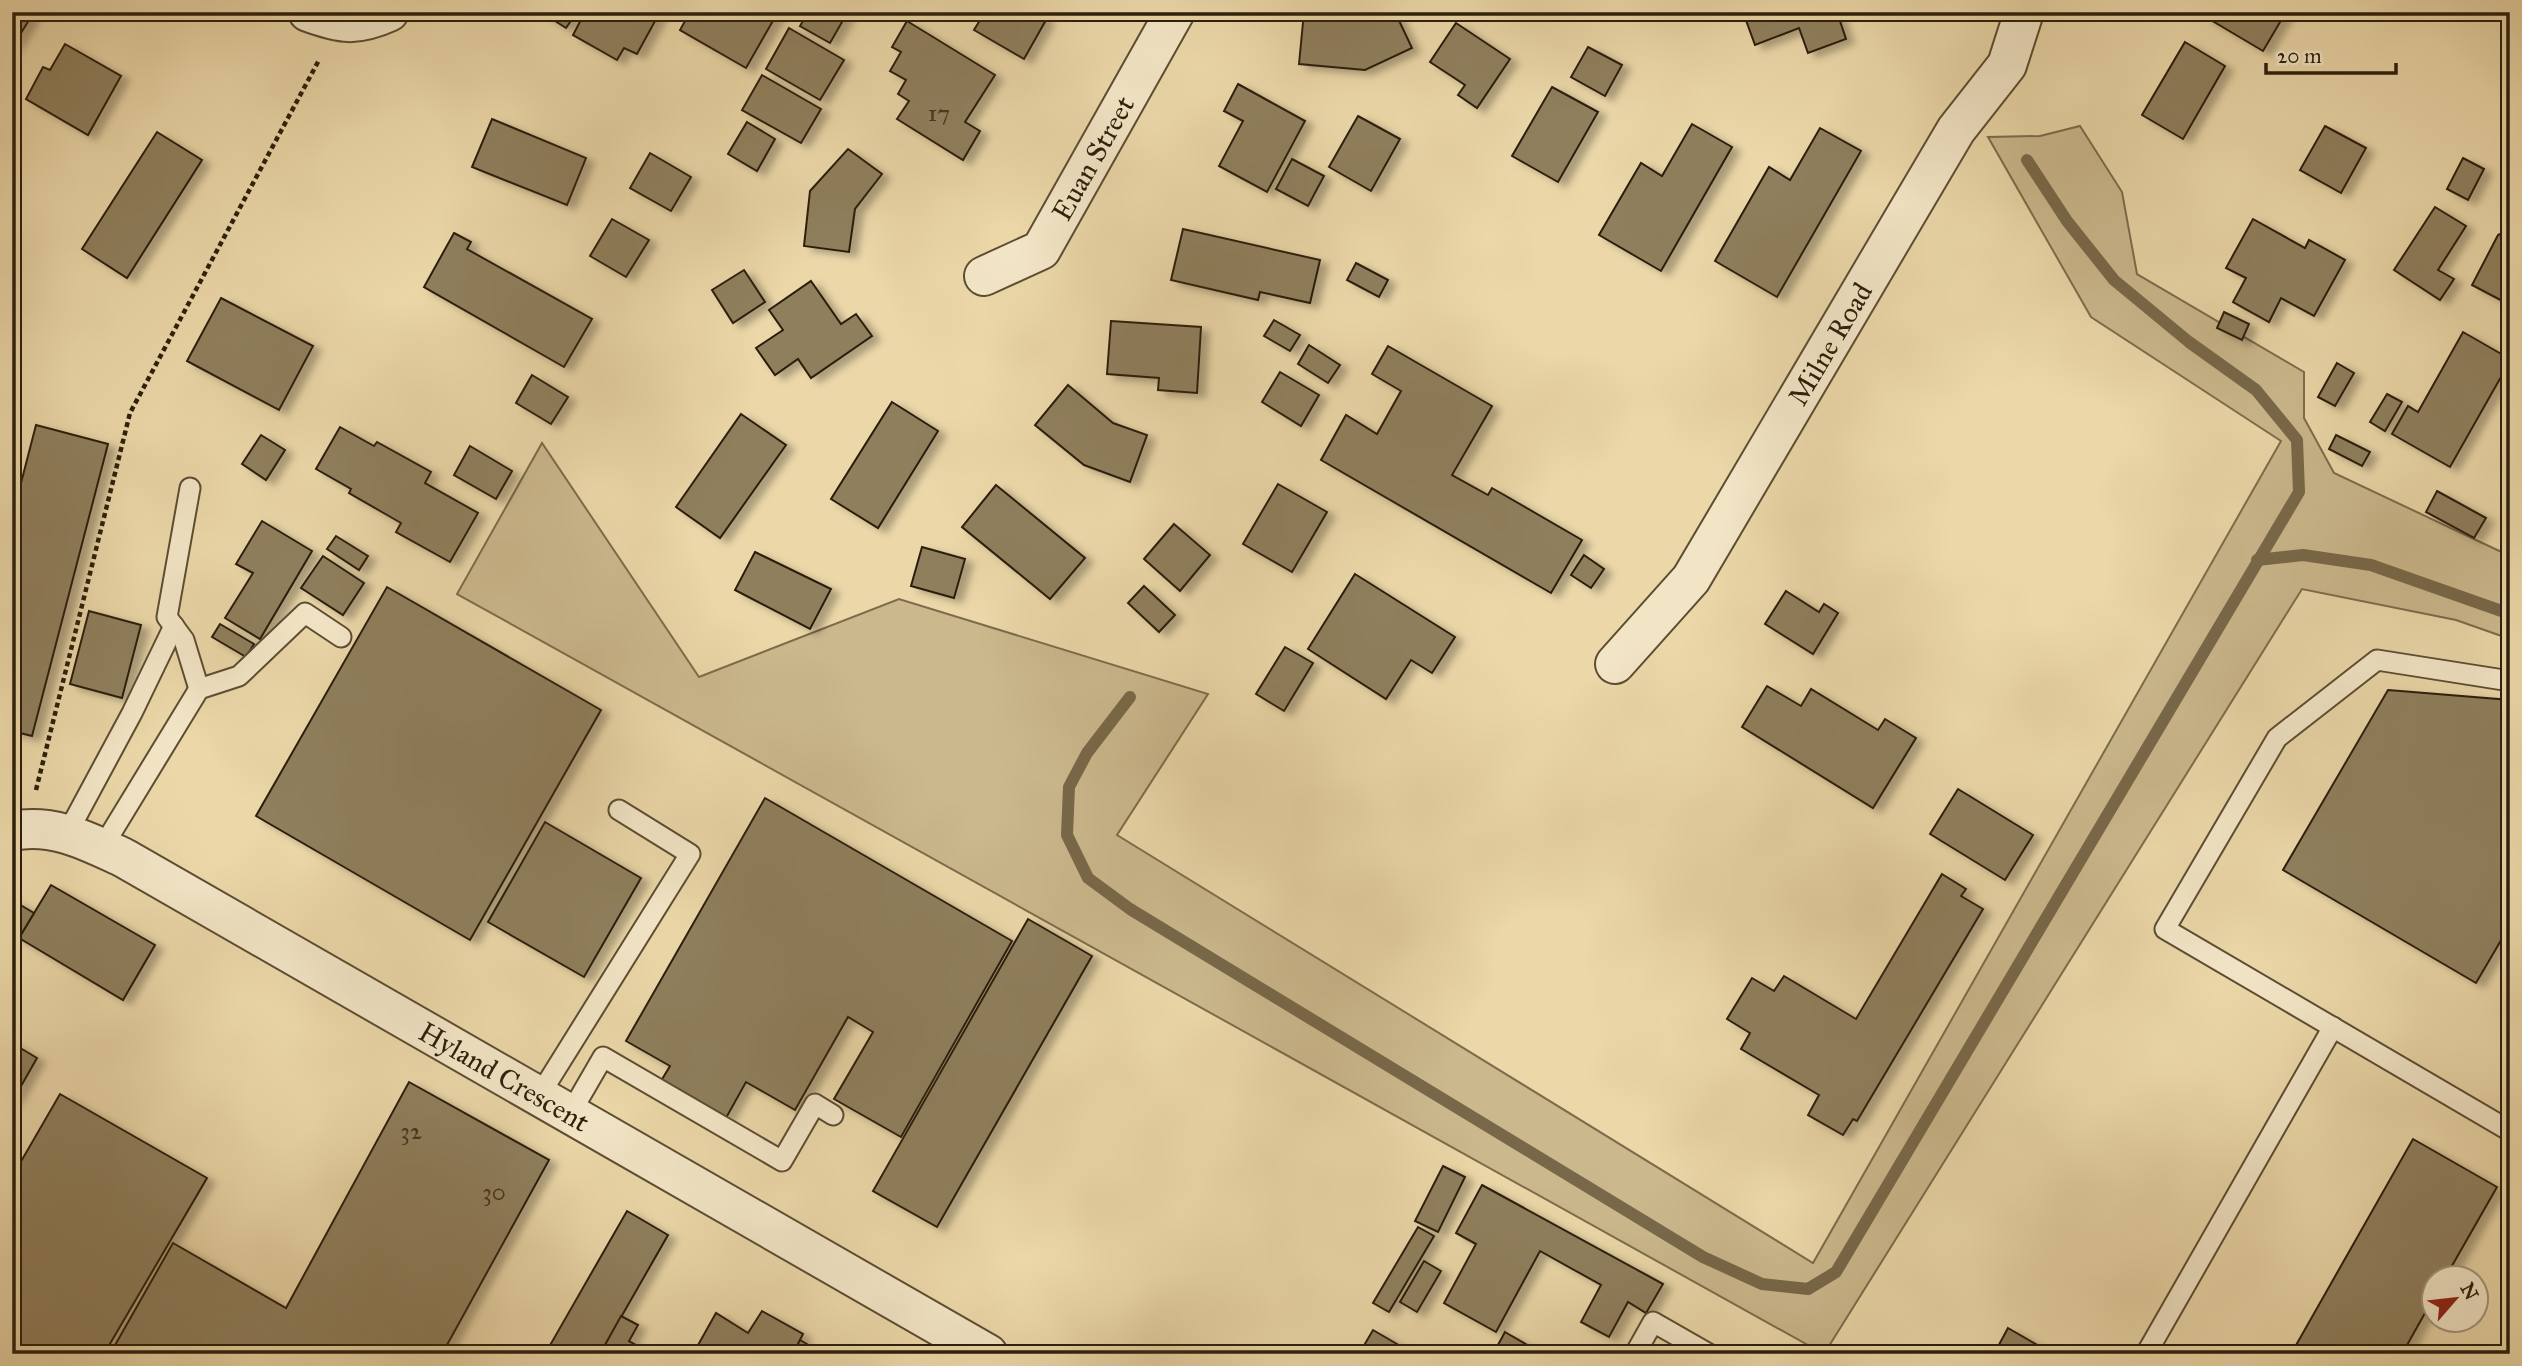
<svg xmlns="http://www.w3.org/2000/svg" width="2522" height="1366" font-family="'IM FELL Great Primer',serif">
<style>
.green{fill:#cbb88d;stroke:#7c6c4c;stroke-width:2}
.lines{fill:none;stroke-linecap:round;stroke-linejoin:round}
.stream{stroke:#786849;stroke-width:12}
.building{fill:#8f7f5d;stroke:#2c1f0b;stroke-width:2;filter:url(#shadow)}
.lane-casing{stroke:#5c4d32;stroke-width:23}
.street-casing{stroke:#5c4d32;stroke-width:42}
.path{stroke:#2c1f0b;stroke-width:4.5;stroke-dasharray:5 3.5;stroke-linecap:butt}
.lane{stroke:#f2e5c6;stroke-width:19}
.street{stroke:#f2e5c6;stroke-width:38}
.labels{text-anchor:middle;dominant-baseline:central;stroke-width:5;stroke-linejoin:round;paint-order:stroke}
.number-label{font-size:24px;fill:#453720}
.street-label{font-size:28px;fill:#2c1f0b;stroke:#f2e5c6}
</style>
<defs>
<filter id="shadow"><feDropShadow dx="8" dy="4.5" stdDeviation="3.5" flood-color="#0004"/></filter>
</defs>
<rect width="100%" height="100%" fill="#ebd7a8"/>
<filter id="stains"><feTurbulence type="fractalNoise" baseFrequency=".00286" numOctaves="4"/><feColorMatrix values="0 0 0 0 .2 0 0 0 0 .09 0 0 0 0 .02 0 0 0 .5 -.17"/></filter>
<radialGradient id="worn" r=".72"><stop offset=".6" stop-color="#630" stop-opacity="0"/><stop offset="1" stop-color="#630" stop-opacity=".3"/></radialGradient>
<path class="green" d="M2080 126 2122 192 2137 274 2304 372V418L2334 473 2510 556V639L2456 620 2302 589 1824 1354 457 594 542 443 699 677 899 599 1208 694 1117 835 1813 1263 2281 441 2091 317 1988 137 2040 136Z"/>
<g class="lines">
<g class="stream">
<path d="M2257 560 2303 555 2371 565 2510 614"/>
<path d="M1130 697 1087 753 1069 787 1067 835 1088 878 1130 909 1703 1257 1762 1284 1808 1289 1836 1272 2299 492 2297 440 2256 390 2189 342 2114 280 2067 221 2027 160"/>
</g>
</g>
<g class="building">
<path d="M12 12H27L32 15 12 48Z"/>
<path d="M541 12H577L566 28Z"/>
<path d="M585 12H660L637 54 624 48 617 60 573 35Z"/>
<path d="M690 12H778L746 68 680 30Z"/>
<path d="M808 12H841L846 15 830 43 800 26Z"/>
<path d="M985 12H1044L1041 17 1046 20 1024 59 974 30Z"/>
<path d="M1304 12 1364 15 1370 12H1395L1412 48 1365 70 1299 64Z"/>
<path d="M1743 12H1837L1846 39 1808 53 1799 28 1755 45Z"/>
<path d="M2207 12H2286L2263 51 2204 16Z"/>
<path d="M907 21 995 75 965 122 980 131 963 160 897 119 909 101 898 94 906 80 890 71 901 52 892 47Z"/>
<path d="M1456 23 1510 59 1477 108 1458 95 1465 85 1430 62Z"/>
<path d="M789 28 844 60 820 100 766 69Z"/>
<path d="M2185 42 2225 66 2183 139 2142 115Z"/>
<path d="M65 44 121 76 88 135 26 99 43 67 50 70Z"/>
<path d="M1588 47 1622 65 1605 96 1571 77Z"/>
<path d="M762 75 821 109 801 143 742 110Z"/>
<path d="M1238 84 1305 121 1267 192 1219 166 1243 121 1224 111Z"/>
<path d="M1552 87 1598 112 1558 182 1512 156Z"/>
<path d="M1358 116 1400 139 1371 191 1329 167Z"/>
<path d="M492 119 586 158 567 205 472 167Z"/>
<path d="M747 122 775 139 757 171 728 154Z"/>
<path d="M1692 124 1732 147 1661 271 1599 235 1641 163 1662 176Z"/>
<path d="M2325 126 2366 148 2341 193 2300 170Z"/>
<path d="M1820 128 1861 151 1777 297 1715 261 1769 167 1790 180Z"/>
<path d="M157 132 202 160 127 278 82 249Z"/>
<path d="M848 149 882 174 855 209 849 252 804 246 810 191Z"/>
<path d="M650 153 691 177 671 211 630 188Z"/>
<path d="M2463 158 2484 169 2468 200 2447 189Z"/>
<path d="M1292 159 1324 176 1308 206 1276 189Z"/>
<path d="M2435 207 2466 226 2438 270 2454 279 2440 300 2394 270Z"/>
<path d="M612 219 649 240 626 277 590 256Z"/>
<path d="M2253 219 2305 248 2309 240 2345 260 2314 316 2281 298 2269 322 2233 302 2246 278 2226 268Z"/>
<path d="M1183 229 1320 260 1310 303 1260 292 1258 300 1171 280Z"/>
<path d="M2510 229V305L2472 285 2498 235Z"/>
<path d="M454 233 471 242 467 249 592 319 564 367 424 287Z"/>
<path d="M1356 263 1388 280 1379 297 1347 280Z"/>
<path d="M744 270 765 302 733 323 712 290Z"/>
<path d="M811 281 841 324 856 314 872 336 811 378 798 359 775 375 756 348 783 330 769 310Z"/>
<path d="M221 298 313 346 279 410 187 361Z"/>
<path d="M2224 312 2249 324 2242 340 2217 328Z"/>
<path d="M1274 320 1300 335 1290 351 1264 336Z"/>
<path d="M1111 321 1201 327 1197 393 1158 390 1159 378 1107 374Z"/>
<path d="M2463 332 2510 359V361L2450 467 2392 434 2408 406 2418 412Z"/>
<path d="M1309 345 1340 365 1328 383 1298 364Z"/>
<path d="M1388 346 1492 406 1452 475 1488 495 1492 488 1582 540 1551 593 1321 460 1346 415 1377 434 1401 391 1372 374Z"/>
<path d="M2337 363 2354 373 2335 406 2318 397Z"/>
<path d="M1280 372 1319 395 1301 426 1262 402Z"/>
<path d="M532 375 568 397 551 424 516 403Z"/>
<path d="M1068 385 1113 423 1147 435 1130 482 1084 465 1035 425Z"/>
<path d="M2387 394 2402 402 2385 431 2370 422Z"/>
<path d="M892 402 938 431 878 528 831 499Z"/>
<path d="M741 414 786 445 720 538 676 507Z"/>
<path d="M36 425 108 444 32 736 12 731V518Z"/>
<path d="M340 427 374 446 377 442 431 472 425 483 478 513 450 562 396 532 401 523 349 493 351 489 316 469Z"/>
<path d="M261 435 285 450 266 480 242 464Z"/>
<path d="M2336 435 2370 452 2362 466 2329 449Z"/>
<path d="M470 446 512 471 496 499 454 475Z"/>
<path d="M1278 484 1327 512 1292 572 1243 544Z"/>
<path d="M996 485 1085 558 1050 599 962 527Z"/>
<path d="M2437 491 2486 518 2474 538 2426 512Z"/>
<path d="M262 521 312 551 260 639 225 618 253 573 236 564Z"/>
<path d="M1174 524 1210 555 1180 591 1144 559Z"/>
<path d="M336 536 368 556 359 570 327 549Z"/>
<path d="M922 547 965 559 954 598 911 586Z"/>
<path d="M755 552 831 589 810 629 735 590Z"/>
<path d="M1584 555 1604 569 1591 588 1571 575Z"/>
<path d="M323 556 364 583 343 615 301 588Z"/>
<path d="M1355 574 1455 637 1432 673 1411 660 1386 699 1308 649Z"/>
<path d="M1144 586 1175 615 1159 632 1128 603Z"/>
<path d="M387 587 601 710 470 940 256 816Z"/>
<path d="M1786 591 1819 612 1824 604 1838 613 1813 654 1765 624Z"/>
<path d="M89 611 141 625 122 698 70 684Z"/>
<path d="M220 624 254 644 246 657 212 637Z"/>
<path d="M1285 647 1313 663 1284 711 1256 694Z"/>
<path d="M1767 686 1801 706 1811 689 1878 730 1885 719 1916 738 1873 808 1742 727Z"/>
<path d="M2388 690 2510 700V925L2476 983 2283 870Z"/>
<path d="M1958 789 2033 835 2005 880 1930 834Z"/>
<path d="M765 798 1012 941 901 1137 834 1099 873 1032 848 1017 795 1110 746 1082 726 1118 661 1081 670 1066 626 1041Z"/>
<path d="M545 822 641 878 584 977 488 922Z"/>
<path d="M1942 874 1966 889 1961 896 1983 909 1857 1121 1853 1119 1843 1135 1808 1115 1819 1095 1741 1049 1750 1033 1727 1019 1752 978 1774 991 1784 976 1856 1019Z"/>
<path d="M51 885 155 945 123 1000 19 938Z"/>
<path d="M12 900 34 913 19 938 12 934Z"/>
<path d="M1028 919 1092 956 937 1227 873 1191Z"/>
<path d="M12 1043 37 1058 12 1102Z"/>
<path d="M409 1082 549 1160 442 1354H110L173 1243 286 1308Z"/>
<path d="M60 1094 207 1178 104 1354H12V1177Z"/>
<path d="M2413 1139 2497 1187 2445 1278H2434V1297L2402 1354H2291Z"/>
<path d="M1443 1166 1465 1177 1438 1232 1415 1221Z"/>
<path d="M1482 1185 1663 1284 1646 1313 1628 1302 1609 1337 1581 1322 1601 1285 1540 1251 1496 1332 1444 1303 1476 1244 1456 1233Z"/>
<path d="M627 1211 668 1235 600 1354H562L549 1347Z"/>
<path d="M1418 1227 1434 1236 1389 1312 1373 1303Z"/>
<path d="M1424 1261 1441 1271 1417 1312 1400 1302Z"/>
<path d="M762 1311 803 1334 793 1354H693L716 1313 748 1333Z"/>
<path d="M621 1316 638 1325 629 1341 652 1354H600Z"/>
<path d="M2008 1328 2053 1354H1994Z"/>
<path d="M1373 1330 1414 1354H1359Z"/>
<path d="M1505 1332 1543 1354H1493Z"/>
<path d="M800 1340 824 1354H793Z"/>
</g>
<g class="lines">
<g class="lane-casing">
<g id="lane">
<path d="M190 488 167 617 184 640 199 689"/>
<path d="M2510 681 2377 660 2277 738 2165 929 2510 1131"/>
<path d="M68 832 132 713 174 626"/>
<path d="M102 848 199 689 239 676 305 613 341 637"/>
<path d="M539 1096 690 854 619 810"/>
<path d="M570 1114 603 1057 782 1161 815 1104 833 1115"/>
<path d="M1635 1354 1653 1322 1709 1354"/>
<path d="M2146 1354 2333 1027"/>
</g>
</g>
<g class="street-casing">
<g id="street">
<path d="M308 12C341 24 356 27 389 12"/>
<path id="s1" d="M984 276 1041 250 1175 12"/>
<path id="s2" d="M1615 664 1691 579 1956 130 2007 65 2024 12"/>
<path id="s3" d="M12 831C54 823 87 841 124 858L988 1354"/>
</g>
</g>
<path class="path" d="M36 790 130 413 319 60"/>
<use href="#lane" class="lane"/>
<use href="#street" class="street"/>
</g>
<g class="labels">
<g class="number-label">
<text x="939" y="113">17</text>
<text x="411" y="1131">32</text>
<text x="494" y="1192">30</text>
</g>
<g class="street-label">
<text stroke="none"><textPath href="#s1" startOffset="168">Euan Street</textPath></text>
<text stroke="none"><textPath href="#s2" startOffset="387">Milne Road</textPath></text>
<text stroke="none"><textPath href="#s3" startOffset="556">Hyland Crescent</textPath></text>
</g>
</g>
<rect width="2522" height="1366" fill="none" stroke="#ebd7a8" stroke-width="42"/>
<rect x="14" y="14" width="2494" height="1338" fill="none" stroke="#2c1f0b" stroke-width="3.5"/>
<rect x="21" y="21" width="2480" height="1324" fill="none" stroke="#2c1f0b" stroke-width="2"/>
<g transform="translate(2455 1299) rotate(62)"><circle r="33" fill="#f2e5c6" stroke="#a3967b" stroke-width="2"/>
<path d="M0-5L12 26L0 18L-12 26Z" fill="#8f2418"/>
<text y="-10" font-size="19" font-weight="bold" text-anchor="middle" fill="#2c1f0b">N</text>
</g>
<path d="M2266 63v10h130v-10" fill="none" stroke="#2c1f0b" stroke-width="3.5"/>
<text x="2277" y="63" font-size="21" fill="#2c1f0b" stroke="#f2e5c6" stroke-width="5" paint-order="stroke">20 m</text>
<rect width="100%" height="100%" filter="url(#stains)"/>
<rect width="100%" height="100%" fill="url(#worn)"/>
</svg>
